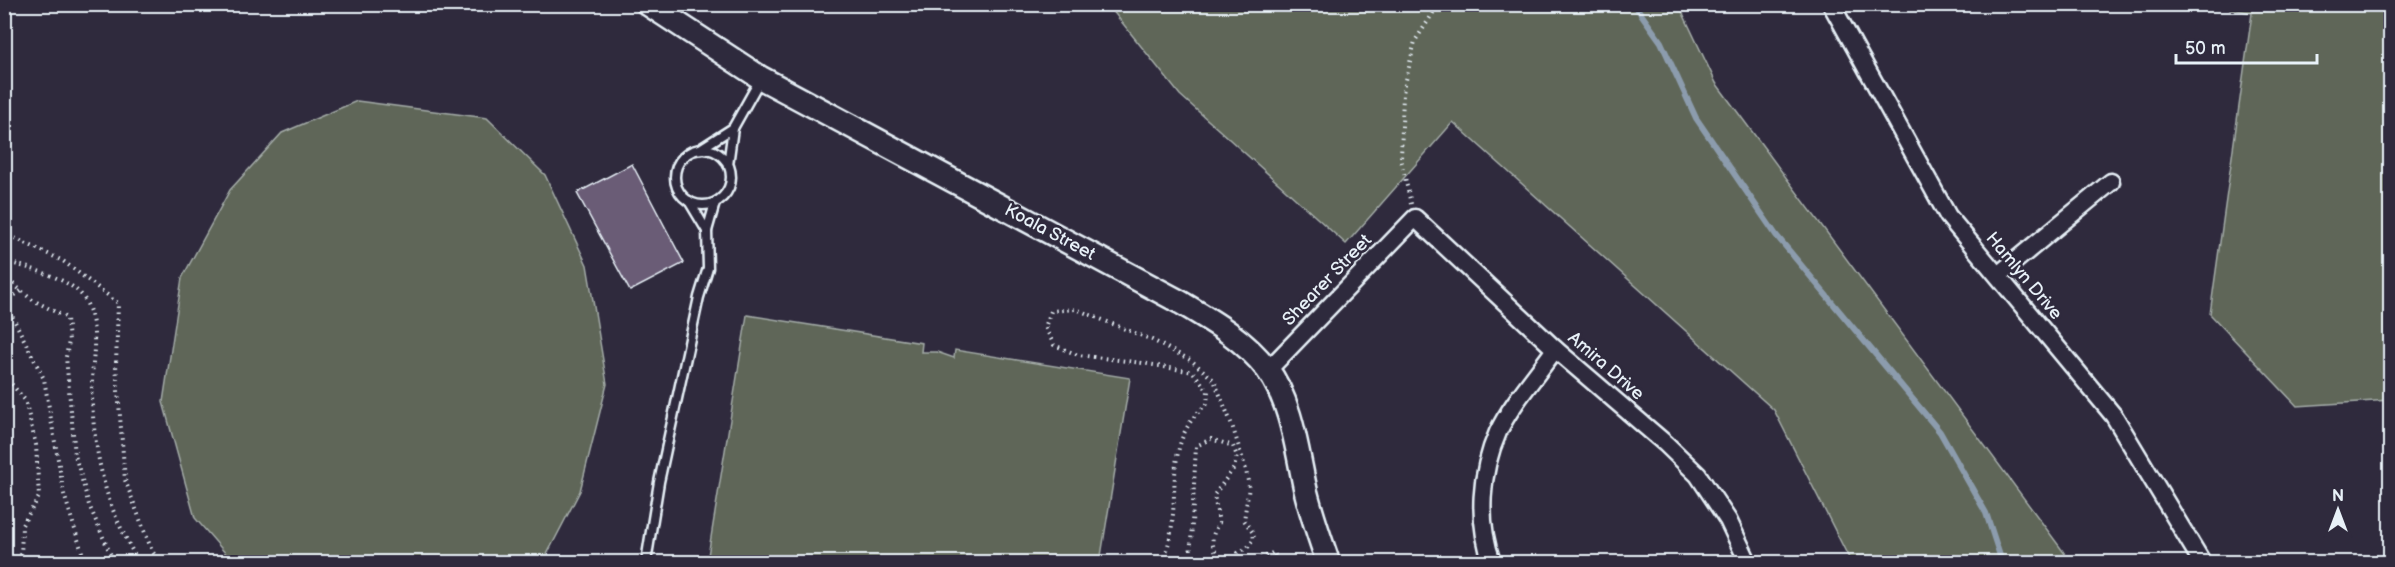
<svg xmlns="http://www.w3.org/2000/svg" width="2395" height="567" font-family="'Balsamiq Sans',sans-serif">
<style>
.green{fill:#5f6659;stroke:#a4aca8;stroke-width:1.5}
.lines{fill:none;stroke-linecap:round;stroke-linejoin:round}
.stream{stroke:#8c9cad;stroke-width:6}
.building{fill:#6a5b76;stroke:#e8f1f8;stroke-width:1.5}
.lane-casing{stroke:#e8f1f8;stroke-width:13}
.street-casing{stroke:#e8f1f8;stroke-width:21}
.secondary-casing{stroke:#e8f1f8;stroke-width:27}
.path{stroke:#e8f1f8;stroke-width:4;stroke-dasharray:1.5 4.5;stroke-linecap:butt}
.lane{stroke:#2f2a3d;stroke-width:8}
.street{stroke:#2f2a3d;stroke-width:16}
.secondary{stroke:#2f2a3d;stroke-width:22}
.labels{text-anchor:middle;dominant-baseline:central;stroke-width:5;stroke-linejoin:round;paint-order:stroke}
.street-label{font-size:18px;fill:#e8f1f8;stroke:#2f2a3d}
</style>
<rect width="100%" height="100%" fill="#2f2a3d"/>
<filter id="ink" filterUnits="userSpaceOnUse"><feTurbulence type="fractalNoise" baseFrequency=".0167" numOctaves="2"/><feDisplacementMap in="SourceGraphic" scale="12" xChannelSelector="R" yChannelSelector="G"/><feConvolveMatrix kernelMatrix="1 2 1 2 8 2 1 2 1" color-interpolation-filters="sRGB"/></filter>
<g filter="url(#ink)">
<g class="green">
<path d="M1108 5H1679L1716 83 2071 562H1851L1774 410 1453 122 1346 244 1180 95Z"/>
<path d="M2210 5H2390V400L2297 406 2210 314 2252 13Z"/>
<path d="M357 101 487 118 545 175 587 265 607 384 580 491 543 562H233L195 518 163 402 182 278 230 190 282 133Z"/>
<path d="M747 315 922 343 921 352H937L954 358 955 350 1130 378 1100 562H707Z"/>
</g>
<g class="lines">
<path class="stream" d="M1634 4 1661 42 1696 118 1776 235 1940 432 1986 513 2002 562"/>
</g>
<path class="building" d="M632 164 684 263 630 291 577 193Z"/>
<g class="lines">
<g class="lane-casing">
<g id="lane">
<path d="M700 149 733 128"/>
<circle cx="703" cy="177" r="28"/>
<path d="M728 165 733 128 761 78"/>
<path d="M689 201 707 231"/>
<path d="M646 562 659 482 699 297 708 268 707 231 715 203"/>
</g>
</g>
<g class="street-casing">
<g id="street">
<path d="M1831 4 1948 216 2114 416 2202 562"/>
<path d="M1998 275 2111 182"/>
<path d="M1268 370 1415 218 1555 349 1666 444 1698 475 1728 520 1748 562"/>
<path d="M1492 562C1477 521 1480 473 1498 432 1511 404 1537 375 1555 349"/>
</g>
</g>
<g class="secondary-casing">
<path id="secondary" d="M648 4 761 78 1180 302C1212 321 1244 339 1267 369 1292 402 1297 452 1306 492 1312 516 1320 539 1328 562"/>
</g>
<g class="path">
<path d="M1411 204 1401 160 1403 93 1415 41 1439 4"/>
<path d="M4 233 63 261 118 303 116 365 125 480 152 551 160 562"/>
<path d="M4 261C28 268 73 278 85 300 101 329 91 360 92 391 92 422 97 457 105 486 112 513 126 538 138 562"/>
<path d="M4 276 31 299 67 318 69 341 66 357 75 455 89 505 114 562"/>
<path d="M21 291 5 302 44 379 64 494 85 562"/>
<path d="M4 375 25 400 36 445 39 497 22 525 21 562"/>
<path d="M1162 562C1187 509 1156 445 1207 404L1208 391 1193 372 1142 363 1078 355 1054 345 1045 327 1051 311 1076 309 1152 340 1192 361 1214 380 1232 425 1246 470 1249 487 1244 520 1253 533 1254 539 1248 547 1238 553 1237 561 1239 562"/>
<path d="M1190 562 1196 446 1211 439 1233 446 1237 456 1234 468 1214 495 1219 523C1209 538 1211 549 1223 562"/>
<path d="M1255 562 1274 552 1276 558 1273 562"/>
</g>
<use href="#lane" class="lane"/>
<use href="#street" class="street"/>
<use href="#secondary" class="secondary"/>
</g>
</g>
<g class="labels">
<g class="street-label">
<text transform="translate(1050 232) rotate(28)">Koala Street</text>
<text transform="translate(2024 276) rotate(50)">Hamlyn Drive</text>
<text transform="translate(1327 280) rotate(-46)">Shearer Street</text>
<text transform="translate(1606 366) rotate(41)">Amira Drive</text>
</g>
</g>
<rect width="2395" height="567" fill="none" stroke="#2f2a3d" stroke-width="24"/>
<rect x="12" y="12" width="2371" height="543" fill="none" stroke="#e8f1f8" stroke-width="2" filter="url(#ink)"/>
<g transform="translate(2338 510)" stroke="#2f2a3d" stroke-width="4.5" paint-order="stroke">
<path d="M0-4.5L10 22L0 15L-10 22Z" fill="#e8f1f8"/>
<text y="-9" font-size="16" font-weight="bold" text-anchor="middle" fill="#e8f1f8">N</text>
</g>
<path d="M2176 54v9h141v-9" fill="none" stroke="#e8f1f8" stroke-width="3"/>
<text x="2185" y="54" font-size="18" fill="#e8f1f8" stroke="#2f2a3d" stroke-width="4.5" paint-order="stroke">50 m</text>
</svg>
